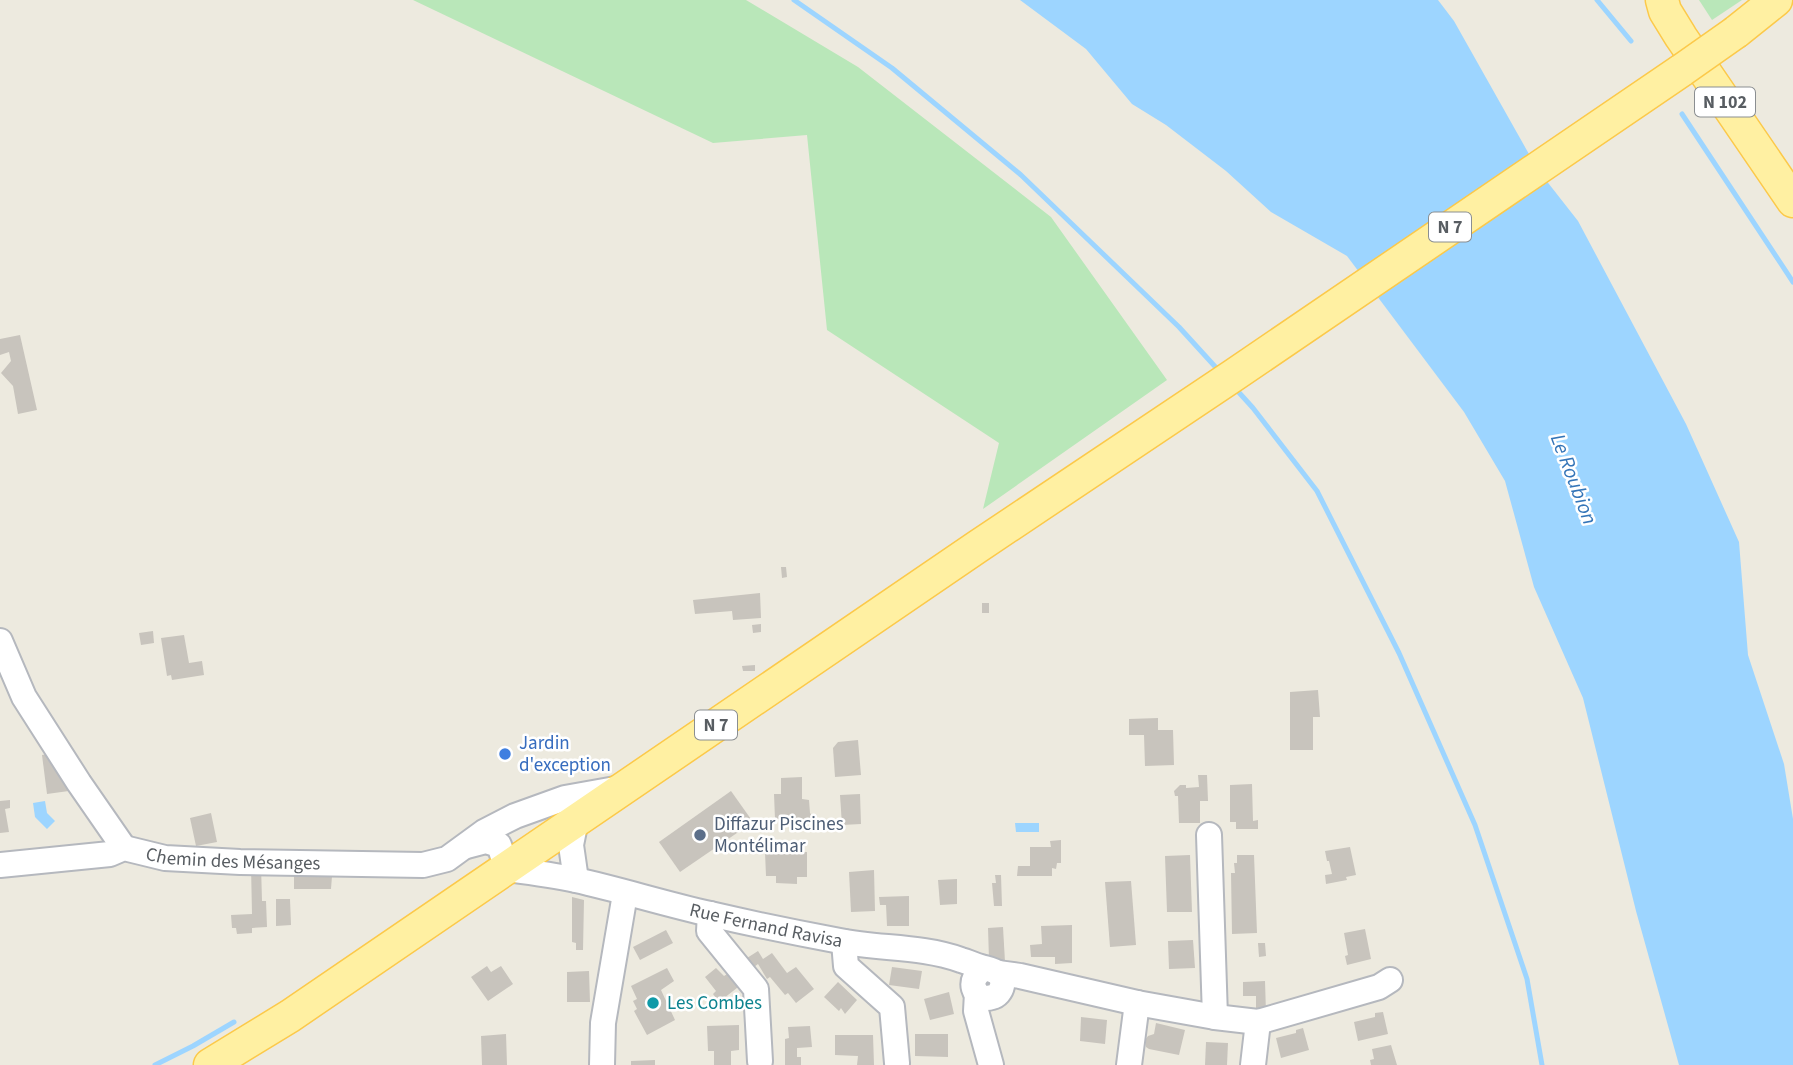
<svg xmlns="http://www.w3.org/2000/svg" width="1793" height="1065" font-family="'Source Sans 3',sans-serif">
	<rect width="100%" height="100%" fill="#edeadf"/>
	<g fill="#b9e7b9">
		<polygon points="413,0 746,0 858,67 1051,217 1167,380 983,509 999,443 827,330 807,135 713,143"/>
		<polygon points="1699,0 1742,0 1712,20"/>
	</g>
	<g fill="#9dd5ff">
		<polygon points="1020,0 1438,0 1454,21 1538,170 1578,221 1686,424 1739,542 1748,655 1784,764 1793,819 1793,1065 1679,1065 1636,911 1583,698 1534,587 1505,481 1464,412 1347,256 1271,212 1226,171 1166,125 1132,104 1086,49"/>
		<polygon points="45,801 47,813 55,821 47,829 35,817 33,803"/>
		<polygon points="1015,823 1039,823 1039,832 1016,832"/>
	</g>
	<g fill="none" stroke-linecap="round" stroke-linejoin="round">
		<g stroke="#9dd5ff" stroke-width="5">
			<polyline points="794,0 892,68 1021,175 1179,327 1220,372"/>
			<polyline points="1597,0 1631,41"/>
			<polyline points="1682,114 1793,282"/>
			<polyline points="1234,387 1253,408 1317,491 1399,653 1475,825 1527,979 1542,1065"/>
			<polyline points="155,1065 193,1046 234,1022"/>
		</g>
	</g>
	<g fill="#c8c4bd">
		<polygon points="20,335 37,410 18,414 13,386 1,373 11,361 9,352 0,355 0,339"/>
		<polygon points="781,567 786,567 787,577 782,578"/>
		<polygon points="760,593 761,618 733,620 732,611 695,614 693,600"/>
		<rect x="982" y="603" width="7" height="10"/>
		<polygon points="761,624 761,632 753,633 752,625"/>
		<polygon points="153,631 154,643 141,645 139,633"/>
		<polygon points="184,635 189,663 202,661 204,675 172,680 171,675 167,676 161,638"/>
		<polygon points="755,665 755,671 743,671 742,666"/>
		<polygon points="1318,690 1320,717 1313,717 1313,750 1290,750 1290,692"/>
		<polygon points="1158,718 1158,730 1173,730 1174,765 1145,766 1144,735 1129,735 1129,719"/>
		<polygon points="858,740 861,775 835,777 833,748 838,742"/>
		<polygon points="54,753 76,790 47,794 42,755"/>
		<polygon points="1198,775 1207,775 1208,801 1200,801 1200,823 1179,823 1178,796 1175,796 1174,791 1180,785 1186,785 1186,788 1199,787"/>
		<polygon points="802,777 802,799 809,800 810,813 817,823 797,824 796,819 775,819 774,794 781,794 781,778"/>
		<polygon points="1252,784 1253,821 1258,820 1258,829 1236,829 1236,822 1230,822 1230,785"/>
		<polygon points="731,791 753,822 680,872 659,842"/>
		<polygon points="860,794 861,824 842,825 840,795"/>
		<polygon points="10,800 10,808 5,809 9,832 0,833 0,801"/>
		<polygon points="211,813 217,842 196,846 190,818"/>
		<polygon points="1061,840 1061,863 1057,863 1056,869 1052,868 1052,876 1017,876 1018,866 1030,866 1030,847 1051,847 1050,841"/>
		<polygon points="1350,847 1356,875 1346,877 1347,880 1326,884 1325,875 1332,874 1329,861 1327,861 1325,851"/>
		<polygon points="765,852 807,852 807,877 797,877 797,884 776,883 776,876 766,876"/>
		<polygon points="1190,855 1192,912 1167,912 1165,856"/>
		<polygon points="1237,855 1254,855 1257,933 1232,934 1231,873 1235,873 1234,863 1237,863"/>
		<polygon points="261,865 262,901 266,901 267,927 252,928 252,933 237,934 236,928 232,928 231,915 252,914 251,866"/>
		<polygon points="874,870 875,911 851,912 849,872"/>
		<polygon points="294,875 332,876 331,889 294,889"/>
		<polygon points="995,875 1001,875 1002,906 994,906 992,883 996,883"/>
		<polygon points="957,879 957,904 940,905 938,880"/>
		<polygon points="1131,881 1136,945 1110,947 1105,882"/>
		<polygon points="909,896 909,926 887,926 886,905 880,905 879,897"/>
		<polygon points="572,897 584,900 583,950 576,950 576,943 572,942"/>
		<polygon points="276,899 290,899 291,925 276,926"/>
		<polygon points="1072,925 1072,963 1055,964 1055,957 1031,957 1030,945 1042,944 1041,926"/>
		<polygon points="1003,927 1005,962 989,959 988,928"/>
		<polygon points="1365,929 1371,959 1347,965 1345,956 1348,955 1344,933"/>
		<polygon points="666,930 673,943 640,960 633,947"/>
		<polygon points="1193,940 1195,968 1169,969 1168,941"/>
		<polygon points="1258,943 1265,943 1266,956 1259,957"/>
		<polygon points="758,951 763,959 772,953 787,973 796,967 814,989 796,1003 788,993 785,995 770,977 767,979 758,964 754,967 747,958"/>
		<polygon points="487,966 491,972 501,966 513,984 488,1001 471,977"/>
		<polygon points="892,967 922,971 919,989 889,985"/>
		<polygon points="667,968 674,981 661,990 675,1020 647,1035 634,1011 637,1009 633,1001 637,999 631,986"/>
		<polygon points="716,968 724,976 732,971 742,984 719,1002 713,994 716,991 705,977"/>
		<polygon points="589,971 590,1002 567,1002 567,972"/>
		<polygon points="1265,981 1266,1013 1256,1013 1256,996 1243,996 1243,982"/>
		<polygon points="838,982 857,1000 845,1014 841,1008 839,1011 824,997"/>
		<polygon points="949,992 954,1014 930,1020 924,999"/>
		<polygon points="1383,1012 1388,1034 1358,1041 1354,1022 1375,1017 1375,1013"/>
		<polygon points="1081,1017 1107,1020 1105,1044 1080,1041"/>
		<polygon points="1156,1023 1185,1030 1179,1055 1149,1049 1146,1047 1145,1040 1148,1036 1154,1034"/>
		<polygon points="739,1025 739,1050 731,1051 731,1065 714,1065 714,1051 708,1051 707,1026"/>
		<polygon points="810,1026 812,1047 797,1048 797,1057 801,1057 801,1065 785,1065 785,1039 789,1038 788,1027"/>
		<polygon points="1303,1028 1309,1050 1281,1058 1276,1038 1296,1033 1296,1030"/>
		<polygon points="506,1034 507,1065 482,1065 481,1036"/>
		<polygon points="915,1034 948,1034 948,1057 915,1056"/>
		<polygon points="835,1035 873,1035 874,1065 857,1065 858,1056 835,1055"/>
		<polygon points="1206,1042 1228,1043 1227,1065 1205,1065"/>
		<polygon points="1391,1045 1397,1065 1371,1065 1370,1060 1374,1059 1372,1049"/>
		<polygon points="655,1060 655,1065 631,1065 631,1061"/>
	</g>
	<g fill="none" stroke-linecap="round" stroke-linejoin="round">
		<defs>
			<g id="minor">
				<polyline points="0,641 24,697 79,783 124,848"/>
				<polyline points="1209,835 1215,1017"/>
				<path id="s1" d="M467,846l19,-5 13,4 8,24c23,3 46,6 69,11 45,10 89,24 134,34 43,10 87,19 130,27 40,8 82,5 121,19 7,2 13,5 20,7 10,3 23,4 21,19 -1,5 -5,10 -10,11 -19,6 -27,-20 -7,-28"/>
				<path id="s2" d="M0,865l110,-11 14,-6 41,10 75,4 183,3 24,-6 37,-27 31,-16 50,-18 56,-10"/>
				<polyline points="576,880 571,845 576,820"/>
				<polyline points="710,914 709,931 756,989 760,1061"/>
				<polyline points="844,942 846,966 892,1007 897,1063"/>
				<polyline points="998,973 1020,976 1137,1003 1215,1017 1258,1022 1379,987 1390,980"/>
				<polyline points="977,993 976,1011 991,1065"/>
				<polyline points="602,1065 603,1023 625,894"/>
				<polyline points="1129,1065 1137,1003"/>
				<polyline points="1253,1065 1258,1022"/>
			</g>
			<g id="major">
				<polyline points="1662,0 1665,11 1681,37 1793,201"/>
				<polyline points="1736,32 1776,0"/>
				<polyline points="210,1065 290,1016 977,547 1234,375 1682,70"/>
			</g>
		</defs>
		<use href="#minor" stroke="#b5b8be" stroke-width="28"/>
		<use href="#major" stroke="#fcc94a" stroke-width="35"/>
		<use href="#minor" stroke="#fff" stroke-width="24"/>
		<use href="#major" stroke="#fff0a2" stroke-width="32"/>
		<defs>
			<polyline id="major-bridge" points="1682,70 1736,32"/>
		</defs>
		<use href="#major-bridge" stroke="#fcc94a" stroke-width="35" stroke-linecap="butt"/>
		<use href="#major-bridge" stroke="#fff0a2" stroke-width="32"/>
	</g>
	<circle fill="#3f7fe0" stroke="#fff" stroke-width="2.5" cx="505" cy="754" r="7"/>
	<circle fill="#5c6f8a" stroke="#fff" stroke-width="2.5" cx="700" cy="835" r="7"/>
	<circle fill="#0f9aa8" stroke="#fff" stroke-width="2.5" cx="653" cy="1003" r="7"/>
	<g text-anchor="middle" dominant-baseline="central" stroke-width="5" stroke-linejoin="round" paint-order="stroke">
		<g fill="#fff" stroke="#8a8e91" stroke-width="2">
			<rect x="1695" y="87.5" width="60" height="29" rx="5"/>
			<rect x="1429" y="212.5" width="42" height="29" rx="5"/>
			<rect x="695" y="710.5" width="42" height="29" rx="5"/>
		</g>
		<g font-size="18" font-weight="bold" fill="#585d62">
			<text x="1725" y="102">N 102</text>
			<text x="1450" y="227">N 7</text>
			<text x="716" y="725">N 7</text>
		</g>
		<g font-size="19" fill="#366cbe" stroke="#fff" text-anchor="start">
			<text x="519" y="743">Jardin<tspan x="519" dy="22">d'exception</tspan></text>
		</g>
		<g font-size="19" fill="#4e5e75" stroke="#fff" text-anchor="start">
			<text x="714" y="824">Diffazur Piscines<tspan x="714" dy="22">Montélimar</tspan></text>
		</g>
		<g font-size="19" fill="#585d62" stroke="#fff">
			<text stroke="none"><textPath href="#s2" startOffset="236">Chemin des Mésanges</textPath></text>
			<text stroke="none"><textPath href="#s1" startOffset="324">Rue Fernand Ravisa</textPath></text>
		</g>
		<g font-size="19" fill="#0d838f" stroke="#fff" text-anchor="start">
			<text x="667" y="1003">Les Combes</text>
		</g>
		<g font-size="21" font-style="italic" fill="#3475b8" stroke="#fff">
			<text transform="translate(1574 479) rotate(69)">Le Roubion</text>
		</g>
	</g>
</svg>
